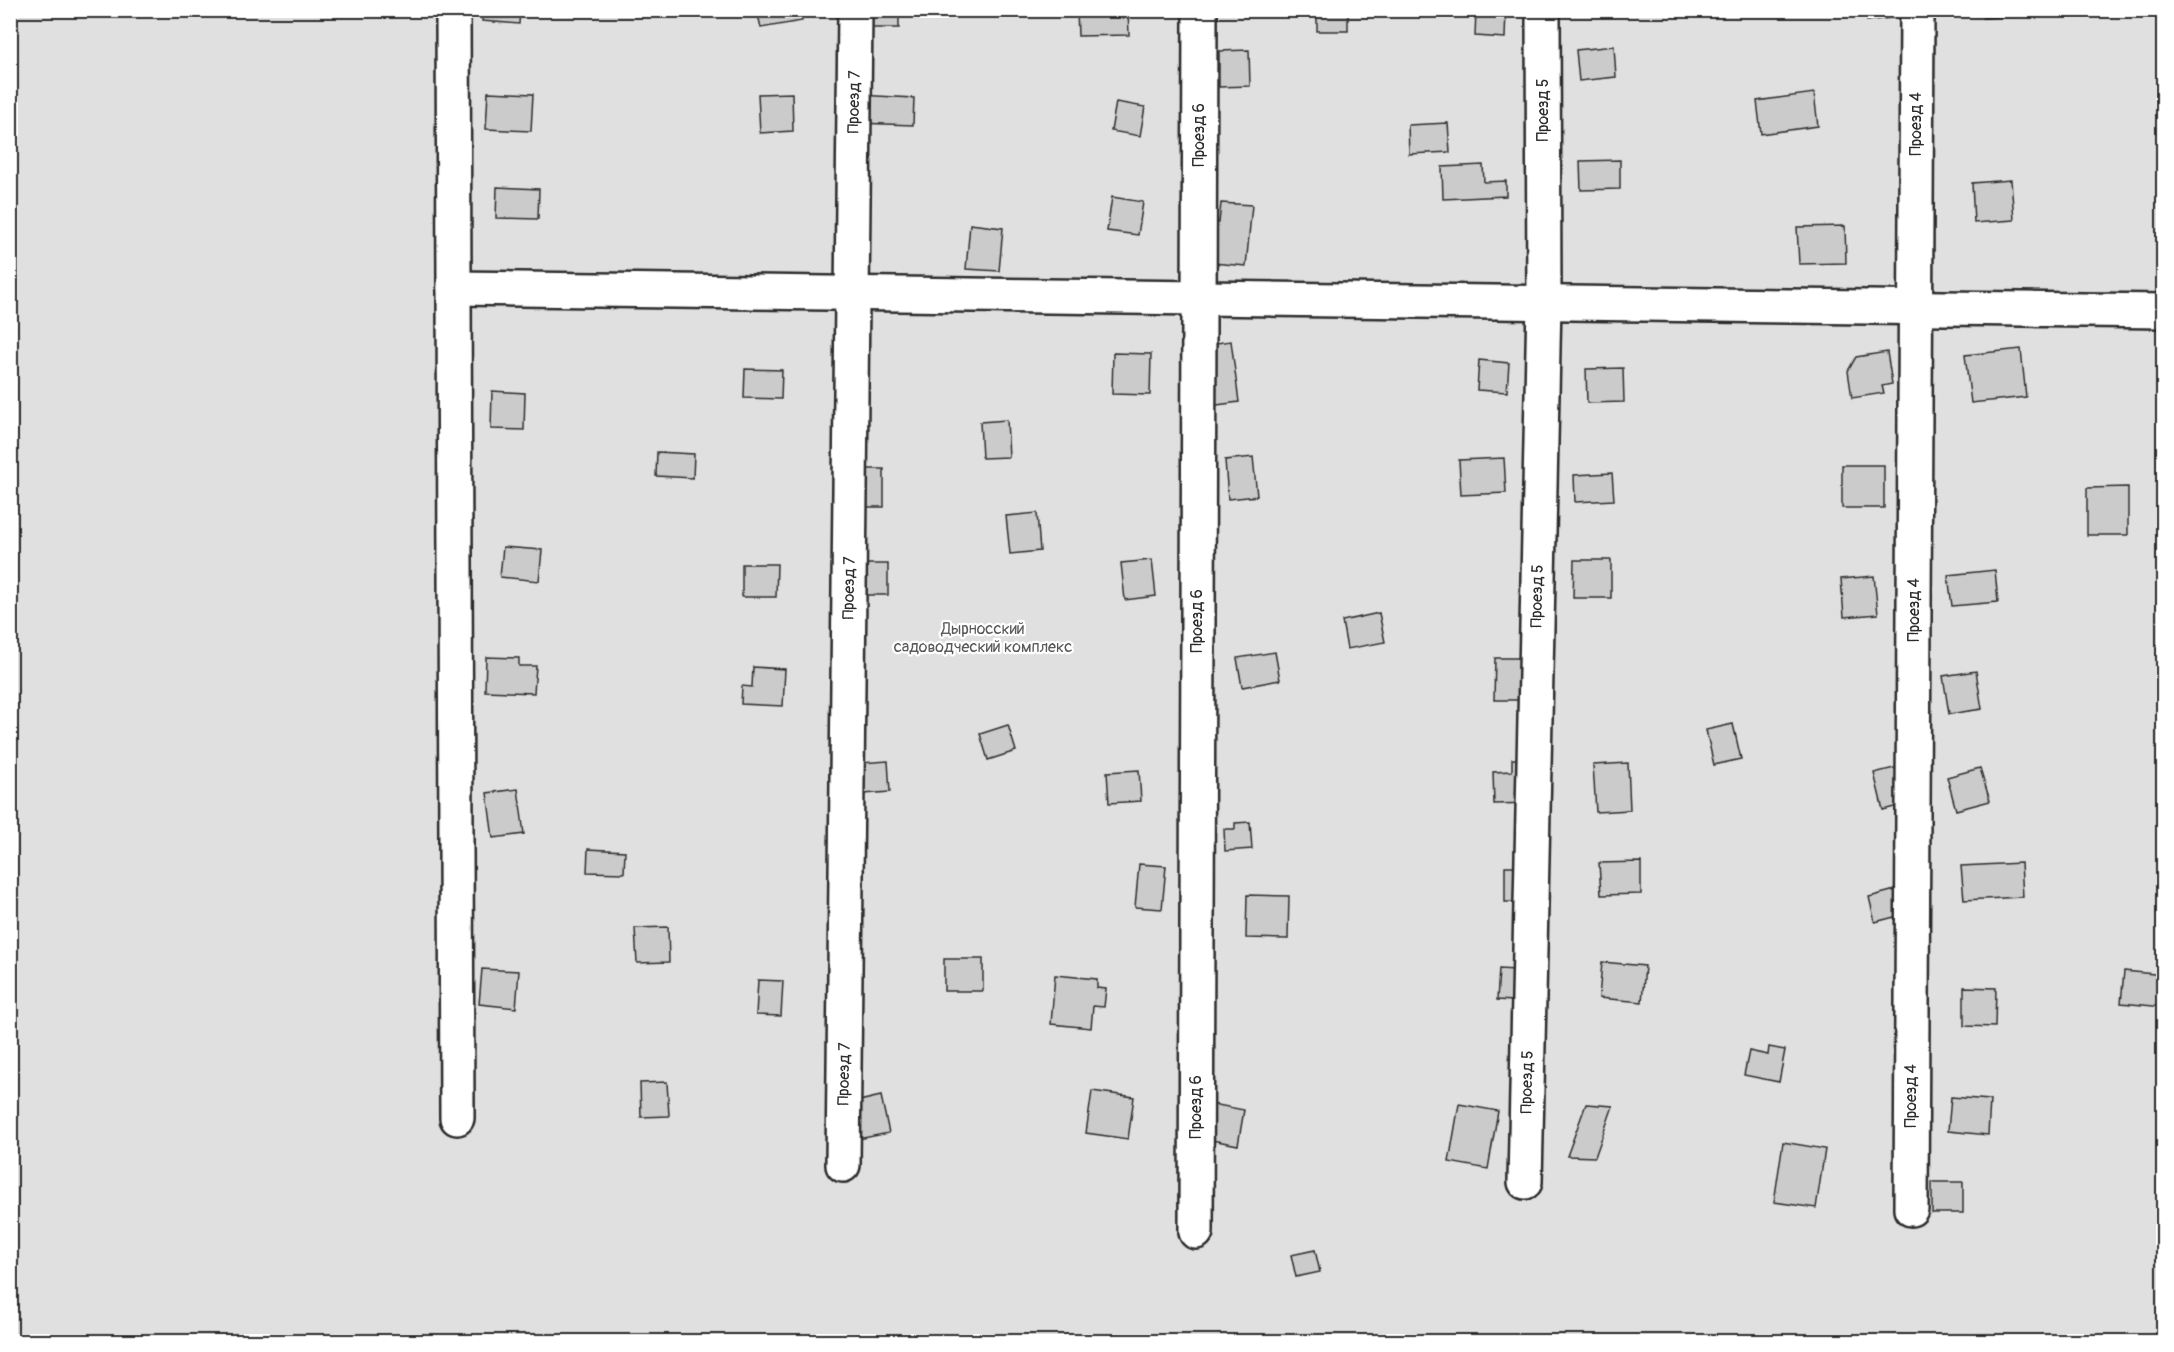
<svg xmlns="http://www.w3.org/2000/svg" width="2174" height="1352" font-family="Pangolin,sans-serif">
	<rect width="100%" height="100%" fill="#fff"/>
	<filter id="ink" filterUnits="userSpaceOnUse"><feTurbulence type="fractalNoise" baseFrequency=".0167" numOctaves="2"/><feDisplacementMap in="SourceGraphic" scale="12" xChannelSelector="R" yChannelSelector="G"/><feConvolveMatrix kernelMatrix="1 2 1 2 8 2 1 2 1" color-interpolation-filters="sRGB"/></filter>
	<g filter="url(#ink)">
		<polygon fill="#e0e0e0" stroke="#868686" stroke-width="1.5" points="10,11 2163,11 2163,1341 11,1341"/>
		<g fill="#cbcbcb" stroke="#2b2b2b" stroke-width="1.5">
			<polygon points="483,10 520,10 519,24 482,21"/>
			<polygon points="757,10 800,10 802,21 761,28"/>
			<polygon points="848,10 899,10 899,28 847,28"/>
			<polygon points="1077,10 1128,10 1129,35 1078,36"/>
			<rect x="1317" y="10" width="31" height="21"/>
			<polygon points="1476,10 1506,10 1505,38 1475,36"/>
			<polygon points="1866,10 1905,10 1905,16 1867,21"/>
			<polygon points="1983,10 2042,10 2042,15 1983,18"/>
			<polygon points="1614,46 1616,77 1579,81 1576,50"/>
			<polygon points="1249,50 1250,86 1219,87 1219,51"/>
			<polygon points="488,92 533,94 531,131 486,129"/>
			<polygon points="792,93 793,131 760,133 758,94"/>
			<polygon points="1814,93 1818,126 1761,134 1757,101"/>
			<polygon points="858,95 914,98 913,125 857,123"/>
			<polygon points="1116,102 1145,107 1140,136 1111,131"/>
			<polygon points="1448,123 1450,152 1409,154 1408,125"/>
			<polygon points="1620,160 1620,189 1581,190 1580,161"/>
			<polygon points="1483,165 1484,182 1506,181 1506,196 1443,199 1442,167"/>
			<polygon points="2011,180 2014,220 1974,223 1972,183"/>
			<polygon points="497,187 539,189 538,219 496,218"/>
			<polygon points="1112,197 1143,202 1138,235 1107,231"/>
			<polygon points="1221,203 1252,205 1246,266 1202,262 1205,222 1219,223"/>
			<polygon points="970,224 1003,228 999,271 966,269"/>
			<polygon points="1845,226 1846,263 1799,264 1797,227"/>
			<polygon points="1231,341 1239,402 1202,407 1194,346"/>
			<polygon points="2021,349 2026,397 1971,403 1965,355"/>
			<polygon points="1887,352 1892,384 1882,386 1884,393 1852,398 1848,371 1856,357"/>
			<polygon points="1113,353 1151,354 1150,395 1112,394"/>
			<polygon points="1479,360 1509,363 1507,392 1477,390"/>
			<polygon points="1623,368 1624,402 1587,403 1586,369"/>
			<polygon points="745,369 782,370 781,399 744,398"/>
			<polygon points="492,391 525,393 524,430 491,429"/>
			<polygon points="1007,420 1009,457 982,458 980,422"/>
			<polygon points="657,452 694,454 693,478 656,476"/>
			<polygon points="1253,457 1257,496 1228,499 1225,460"/>
			<polygon points="1504,458 1506,493 1461,495 1459,460"/>
			<rect x="1842" y="465" width="42" height="43"/>
			<rect x="843" y="469" width="41" height="38"/>
			<polygon points="1612,473 1614,500 1575,502 1574,475"/>
			<polygon points="2128,487 2128,535 2087,535 2087,488"/>
			<polygon points="1037,513 1040,551 1010,554 1006,516"/>
			<polygon points="503,547 542,550 539,581 500,577"/>
			<polygon points="1152,560 1156,596 1125,600 1121,563"/>
			<polygon points="1574,560 1611,560 1611,598 1573,598"/>
			<polygon points="742,564 777,564 776,597 742,597"/>
			<rect x="854" y="564" width="34" height="31"/>
			<polygon points="1995,570 1998,602 1952,606 1948,575"/>
			<polygon points="1874,576 1878,614 1844,617 1841,579"/>
			<polygon points="1379,613 1385,642 1347,649 1342,621"/>
			<polygon points="1275,652 1280,680 1242,687 1237,658"/>
			<polygon points="486,657 519,658 519,666 536,666 534,693 485,691"/>
			<polygon points="1495,658 1534,658 1534,700 1494,700"/>
			<polygon points="753,667 785,669 783,706 741,704 742,686 752,687"/>
			<polygon points="1976,671 1982,709 1949,714 1943,676"/>
			<polygon points="1733,724 1741,759 1714,765 1706,730"/>
			<polygon points="1008,725 1016,751 988,760 980,734"/>
			<polygon points="1512,759 1530,759 1532,803 1494,804 1493,772 1512,771"/>
			<polygon points="888,761 890,792 850,795 848,764"/>
			<polygon points="1628,763 1630,810 1596,812 1593,765"/>
			<polygon points="1906,765 1902,805 1883,810 1874,773"/>
			<polygon points="1980,768 1990,801 1956,810 1947,777"/>
			<polygon points="1139,770 1141,801 1109,803 1107,772"/>
			<polygon points="518,789 524,834 493,838 487,793"/>
			<polygon points="1250,822 1252,849 1225,851 1224,829 1235,829 1235,823"/>
			<polygon points="588,849 625,851 624,873 587,872"/>
			<polygon points="1641,862 1641,894 1601,895 1599,863"/>
			<polygon points="2021,863 2023,897 1964,900 1961,866"/>
			<polygon points="1139,864 1166,866 1162,909 1135,907"/>
			<rect x="1505" y="866" width="33" height="36"/>
			<polygon points="1895,890 1902,915 1875,922 1869,897"/>
			<polygon points="1247,895 1289,896 1288,939 1246,938"/>
			<polygon points="668,927 669,962 637,963 635,928"/>
			<rect x="944" y="959" width="39" height="32"/>
			<polygon points="1602,962 1645,966 1642,1002 1599,998"/>
			<polygon points="482,969 519,971 516,1008 479,1004"/>
			<polygon points="1499,969 1533,971 1531,1002 1497,1000"/>
			<polygon points="2124,971 2164,975 2164,1007 2121,1003"/>
			<polygon points="1055,975 1097,979 1097,988 1106,989 1104,1007 1093,1006 1091,1028 1051,1024"/>
			<polygon points="758,980 783,981 781,1016 756,1015"/>
			<polygon points="1964,987 1996,988 1995,1027 1964,1026"/>
			<polygon points="1769,1047 1785,1050 1779,1082 1744,1075 1749,1051 1768,1055"/>
			<polygon points="667,1082 669,1116 641,1117 640,1083"/>
			<polygon points="1092,1091 1134,1097 1128,1139 1086,1133"/>
			<polygon points="881,1096 889,1133 843,1142 855,1102"/>
			<polygon points="1951,1097 1990,1100 1988,1135 1948,1131"/>
			<polygon points="1202,1102 1244,1110 1238,1145 1196,1137"/>
			<polygon points="1459,1104 1498,1111 1488,1169 1449,1162"/>
			<polygon points="1586,1104 1613,1106 1595,1157 1567,1156"/>
			<polygon points="1783,1142 1825,1149 1816,1208 1774,1202"/>
			<rect x="1932" y="1182" width="31" height="31"/>
			<polygon points="1315,1250 1320,1272 1296,1277 1291,1255"/>
		</g>
		<g fill="none" stroke-linecap="round" stroke-linejoin="round">
			<defs>
				<g id="minor">
					<polyline points="453,10 457,1118"/>
					<polyline points="454,288 2164,311"/>
					<polyline points="843,1165 855,10"/>
					<polyline points="1525,1182 1544,302 1543,10"/>
					<polyline points="1911,1209 1917,10"/>
					<polyline points="1196,1232 1200,10"/>
				</g>
			</defs>
			<use href="#minor" stroke="#2b2b2b" stroke-width="38"/>
			<use href="#minor" stroke="#fff" stroke-width="33"/>
		</g>
	</g>
	<g text-anchor="middle" dominant-baseline="central" stroke-width="4.5" stroke-linejoin="round" paint-order="stroke">
		<g font-size="16" fill="#2b2b2b" stroke="#fff">
			<text transform="translate(854 102) rotate(-89)">Проезд 7</text>
			<text transform="translate(1543 110) rotate(-90)">Проезд 5</text>
			<text transform="translate(1916 124) rotate(-90)">Проезд 4</text>
			<text transform="translate(1199 135) rotate(-90)">Проезд 6</text>
			<text transform="translate(849 588) rotate(-89)">Проезд 7</text>
			<text transform="translate(1537 596) rotate(-89)">Проезд 5</text>
			<text transform="translate(1914 610) rotate(-90)">Проезд 4</text>
			<text transform="translate(1197 621) rotate(-90)">Проезд 6</text>
			<text transform="translate(844 1074) rotate(-89)">Проезд 7</text>
			<text transform="translate(1527 1082) rotate(-89)">Проезд 5</text>
			<text transform="translate(1911 1096) rotate(-90)">Проезд 4</text>
			<text transform="translate(1196 1107) rotate(-90)">Проезд 6</text>
		</g>
		<g font-size="16" fill="#585858" stroke="#fff">
			<text x="983" y="629">Дырносский<tspan x="983" dy="18">садоводческий комплекс</tspan></text>
		</g>
	</g>
	<rect width="2174" height="1352" fill="none" stroke="#fff" stroke-width="36"/>
	<rect x="18" y="18" width="2138" height="1316" fill="none" stroke="#2b2b2b" stroke-width="2" filter="url(#ink)"/>
</svg>
